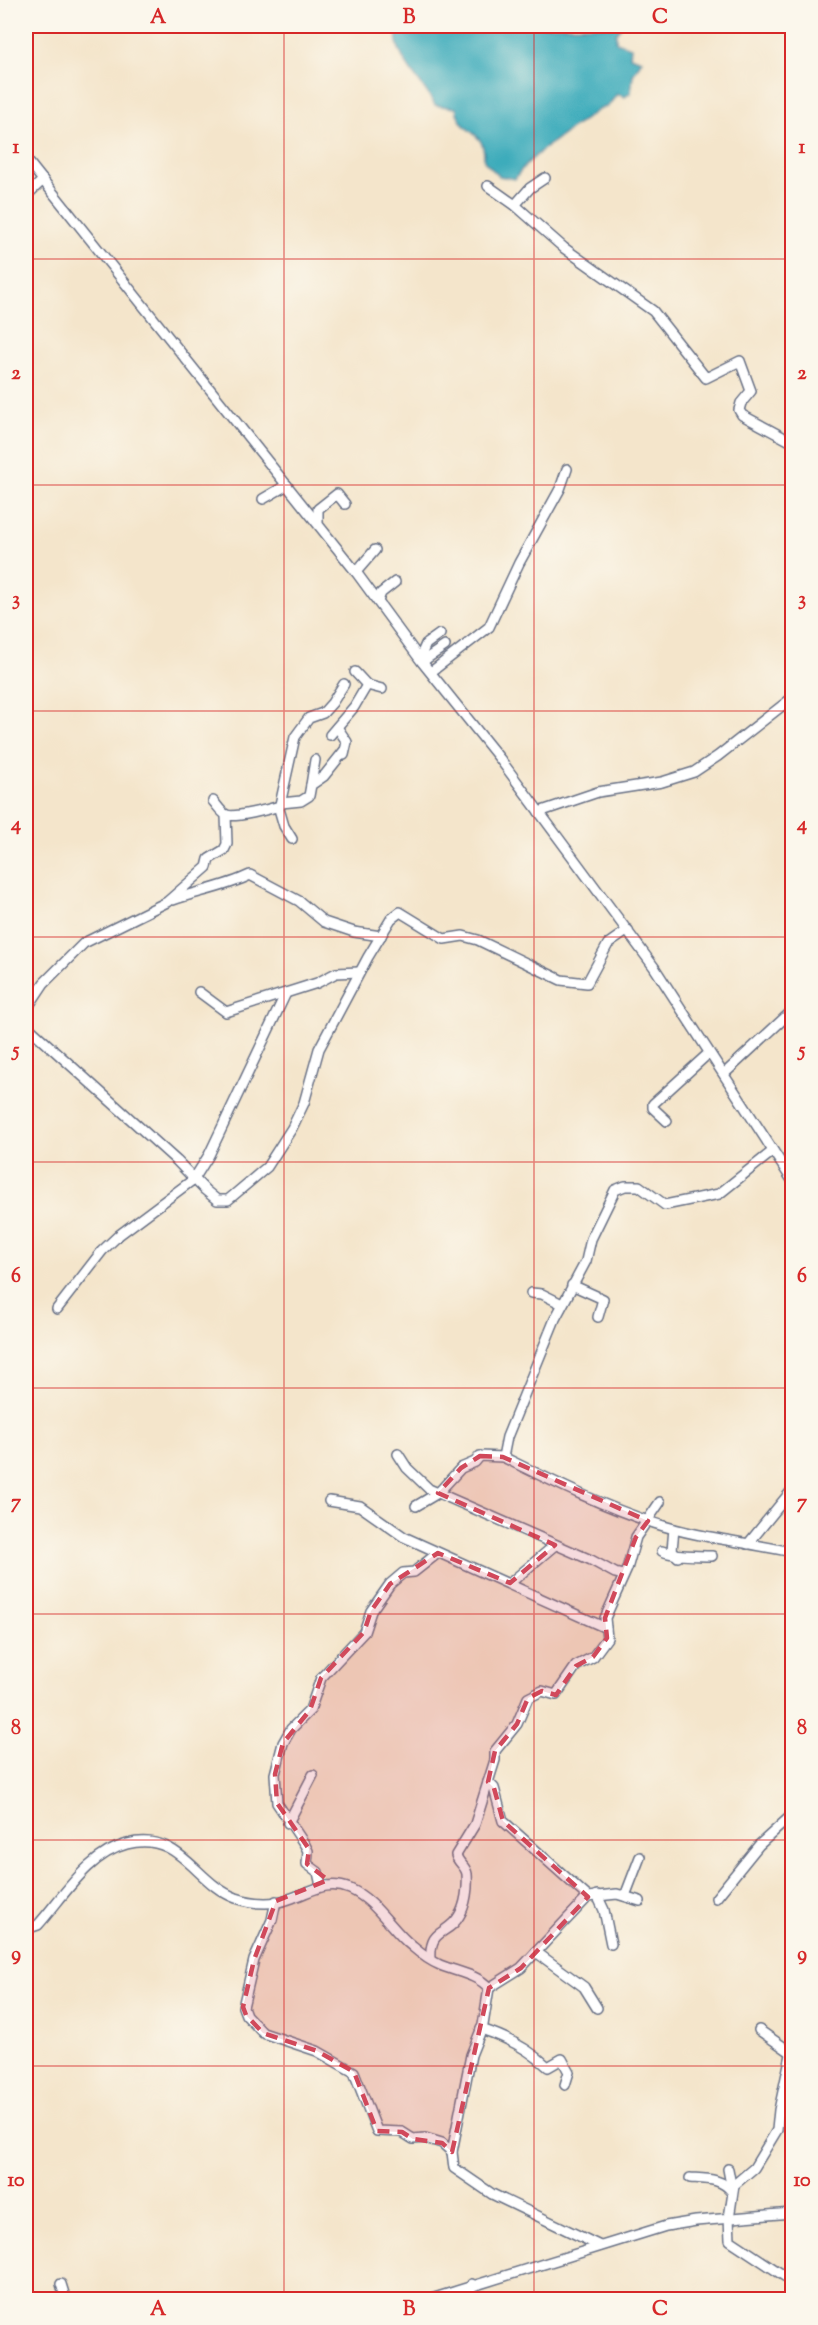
<svg xmlns="http://www.w3.org/2000/svg" width="818" height="2325" font-family="'Sorts Mill Goudy',serif">
	<rect width="100%" height="100%" fill="#fbf7ec"/>
	<filter id="ink" filterUnits="userSpaceOnUse"><feTurbulence type="fractalNoise" baseFrequency=".0167" numOctaves="2"/><feDisplacementMap in="SourceGraphic" scale="12" xChannelSelector="R" yChannelSelector="G"/><feConvolveMatrix kernelMatrix="1 2 1 2 8 2 1 2 1" color-interpolation-filters="sRGB"/></filter>
	<filter id="wash" filterUnits="userSpaceOnUse"><feTurbulence type="fractalNoise" baseFrequency=".008" numOctaves="4" result="noise"/><feDisplacementMap in="SourceGraphic" scale="24" xChannelSelector="R" yChannelSelector="G"/><feGaussianBlur stdDeviation="1.35" result="paint"/><feColorMatrix in="noise" values="0 0 0 0 0 0 0 0 0 0 0 0 0 0 0 0 0 1.4 0 .05"/><feComposite in="paint" operator="in"/></filter>
	<g filter="url(#wash)">
		<rect width="100%" height="100%" fill="#f4e5cb"/>
		<path fill="#3eacbb" stroke="#2c6e8c" stroke-width="1.5" d="M402,26l4,8 11,-2 -1,-6h197l8,1 -5,6v9l15,5 -1,9 12,4 -9,15 -2,17 -6,5 -8,-3 -9,12 -9,3c-22,17 -73,48 -84,70l-16,-3 -15,-15c2,-34 -22,-23 -28,-53l-21,-3c-11,-22 -43,-49 -38,-75z"/>
	</g>
	<g filter="url(#ink)">
		<g fill="none" stroke-linecap="round" stroke-linejoin="round">
			<defs>
				<g id="minor">
					<polyline points="26,159 356,572 422,662 500,759 654,967 792,1180"/>
					<polyline points="488,186 515,205 564,248 653,311 706,378 740,361 751,391 741,403 739,410 742,415 792,442"/>
					<polyline points="26,196 43,180"/>
					<polyline points="515,205 530,188 545,178"/>
					<polyline points="263,499 287,485"/>
					<polyline points="318,522 318,509 337,494 345,504"/>
					<polyline points="356,572 375,550"/>
					<polyline points="378,601 381,593 395,582"/>
					<polyline points="426,659 422,653 426,644 440,634"/>
					<polyline points="423,661 445,646"/>
					<polyline points="355,672 367,685 382,689"/>
					<polyline points="431,672 489,627 519,563 560,489 567,469"/>
					<polyline points="337,727 347,742 344,755"/>
					<polyline points="330,735 354,707 367,685"/>
					<polyline points="311,785 315,760"/>
					<path d="M213,801c4,4 8,12 14,14 8,3 43,-6 53,-9"/>
					<polyline points="281,803 301,801 309,796 311,785 324,776 344,751"/>
					<polyline points="539,812 598,792 662,782 694,772 718,756 792,698"/>
					<polyline points="292,839 284,826 279,809 295,737 309,718 323,713 332,703 344,684"/>
					<path d="M173,900c26,-9 52,-13 77,-25l49,26 25,21 30,10 27,4"/>
					<polyline points="199,992 226,1012 317,983 336,973 359,972"/>
					<polyline points="26,1010 44,983 84,943 167,902 207,867 209,859 224,850 227,844 226,815"/>
					<polyline points="26,1025 177,1161 205,1190 217,1200 228,1200 267,1167 292,1128 304,1103 319,1049 368,957 391,919 400,912 444,939 463,936 478,940 561,980 587,983 608,944 628,930"/>
					<polyline points="724,1074 792,1011"/>
					<polyline points="667,1121 653,1108 653,1104 709,1053"/>
					<path d="M773,1151l-54,43 -54,11 -26,-19h-14l-10,4 -24,49 -5,22 -31,58 -48,118 -4,20c49,24 99,49 151,66 45,15 92,19 138,29"/>
					<polyline points="572,1285 603,1299 598,1317"/>
					<polyline points="531,1293 542,1294 562,1304"/>
					<polyline points="57,1309 102,1251 119,1235 194,1179 209,1155 286,993"/>
					<polyline points="398,1454 407,1468 429,1489 591,1560 615,1573 623,1575"/>
					<polyline points="329,1501 360,1506 404,1537 606,1628"/>
					<polyline points="416,1506 438,1493 461,1468 475,1462 480,1456 503,1457"/>
					<polyline points="674,1529 672,1550 678,1557"/>
					<polyline points="748,1544 792,1490"/>
					<path d="M662,1551c15,6 34,4 50,5"/>
					<polyline points="510,1583 555,1545"/>
					<polyline points="488,1782 494,1788 503,1821 588,1897"/>
					<polyline points="288,1823 313,1775"/>
					<polyline points="321,1886 318,1872 307,1864 308,1851 305,1845 277,1803 275,1774 283,1743 291,1729 310,1710 321,1678 364,1632 371,1611 390,1584 403,1573 414,1572 438,1553"/>
					<polyline points="597,1895 604,1910 611,1944"/>
					<polyline points="625,1896 640,1857"/>
					<polyline points="716,1898 759,1845 792,1815"/>
					<polyline points="276,1901 272,1920 254,1960 243,2007 246,2015 263,2033 317,2051 354,2072 377,2131 402,2132 413,2139 425,2138 442,2143 452,2152"/>
					<path d="M26,1929l12,-4c26,-29 50,-71 89,-81 53,-14 68,39 109,54 18,6 36,7 53,1 22,-7 38,-20 61,-10 27,12 41,41 63,58 8,7 18,14 27,18 16,7 37,9 49,23l-6,37 -12,30 -19,97 2,16 38,26 108,52"/>
					<polyline points="536,1952 584,1987 597,2008"/>
					<path d="M431,1959c-2,-32 17,-23 28,-43 7,-11 9,-29 8,-42 -1,-8 -9,-11 -11,-19l19,-31 20,-64v-9l22,-27 11,-26 14,-7 14,4 20,-29 17,-9 14,-19 -2,-20 22,-49 9,-32 24,-35"/>
					<polyline points="489,1988 521,1968 588,1897 617,1894 640,1901"/>
					<path d="M481,2029c25,8 48,20 67,38l14,-8 7,13 -4,13"/>
					<polyline points="759,2030 792,2053"/>
					<polyline points="792,2050 779,2110 777,2130 754,2168 734,2185 729,2218 730,2240 792,2281"/>
					<polyline points="728,2169 732,2190"/>
					<path d="M690,2178c16,1 32,0 42,14"/>
					<polyline points="61,2284 66,2300"/>
					<polyline points="428,2300 666,2226 696,2221 792,2213"/>
					<polyline points="468,2300 472,2284"/>
				</g>
			</defs>
			<use href="#minor" stroke="#676f84" stroke-width="12"/>
			<use href="#minor" stroke="#fff" stroke-width="9"/>
		</g>
	</g>
	<path fill="#d1495b" fill-opacity="0.2" stroke="#d1495b" stroke-width="4.5" stroke-dasharray="12 8" stroke-linejoin="round" d="M480,1456l23,1 145,64 -12,16 -31,81 2,20 -14,19 -17,9 -20,29 -14,-4 -14,7 -11,26 -22,27 -7,31 6,6 9,33 85,76 -67,71 -32,20 -37,164 -10,-9 -29,-4 -11,-7 -25,-1 -23,-59 -37,-21 -54,-18 -17,-18 -3,-8 11,-47 22,-59 52,-21 -21,-16 2,-15 -32,-46 -2,-29 8,-31 27,-33 11,-32 43,-46 7,-21 19,-27 48,-31 72,30 45,-38 -117,-52 23,-25z"/>
	<path fill="none" stroke="#d62828" stroke-width="1.5" stroke-opacity="0.55" d="M284,26v2274M534,26v2274M26,259h766M26,485h766M26,711h766M26,937h766M26,1162h766M26,1388h766M26,1614h766M26,1840h766M26,2066h766"/>
	<rect width="818" height="2325" fill="none" stroke="#fbf7ec" stroke-width="66"/>
	<rect x="33" y="33" width="752" height="2259" fill="none" stroke="#d62828" stroke-width="2"/>
	<g font-size="20" text-anchor="middle" font-weight="bold" fill="#d62828">
		<text x="158" y="23">A</text>
		<text x="409" y="23">B</text>
		<text x="660" y="23">C</text>
		<text x="16" y="153">1</text>
		<text x="802" y="153">1</text>
		<text x="16" y="379">2</text>
		<text x="802" y="379">2</text>
		<text x="16" y="605">3</text>
		<text x="802" y="605">3</text>
		<text x="16" y="830">4</text>
		<text x="802" y="830">4</text>
		<text x="16" y="1056">5</text>
		<text x="802" y="1056">5</text>
		<text x="16" y="1282">6</text>
		<text x="802" y="1282">6</text>
		<text x="16" y="1508">7</text>
		<text x="802" y="1508">7</text>
		<text x="16" y="1734">8</text>
		<text x="802" y="1734">8</text>
		<text x="16" y="1960">9</text>
		<text x="802" y="1960">9</text>
		<text x="16" y="2186">10</text>
		<text x="802" y="2186">10</text>
		<text x="158" y="2315">A</text>
		<text x="409" y="2315">B</text>
		<text x="660" y="2315">C</text>
	</g>
</svg>
